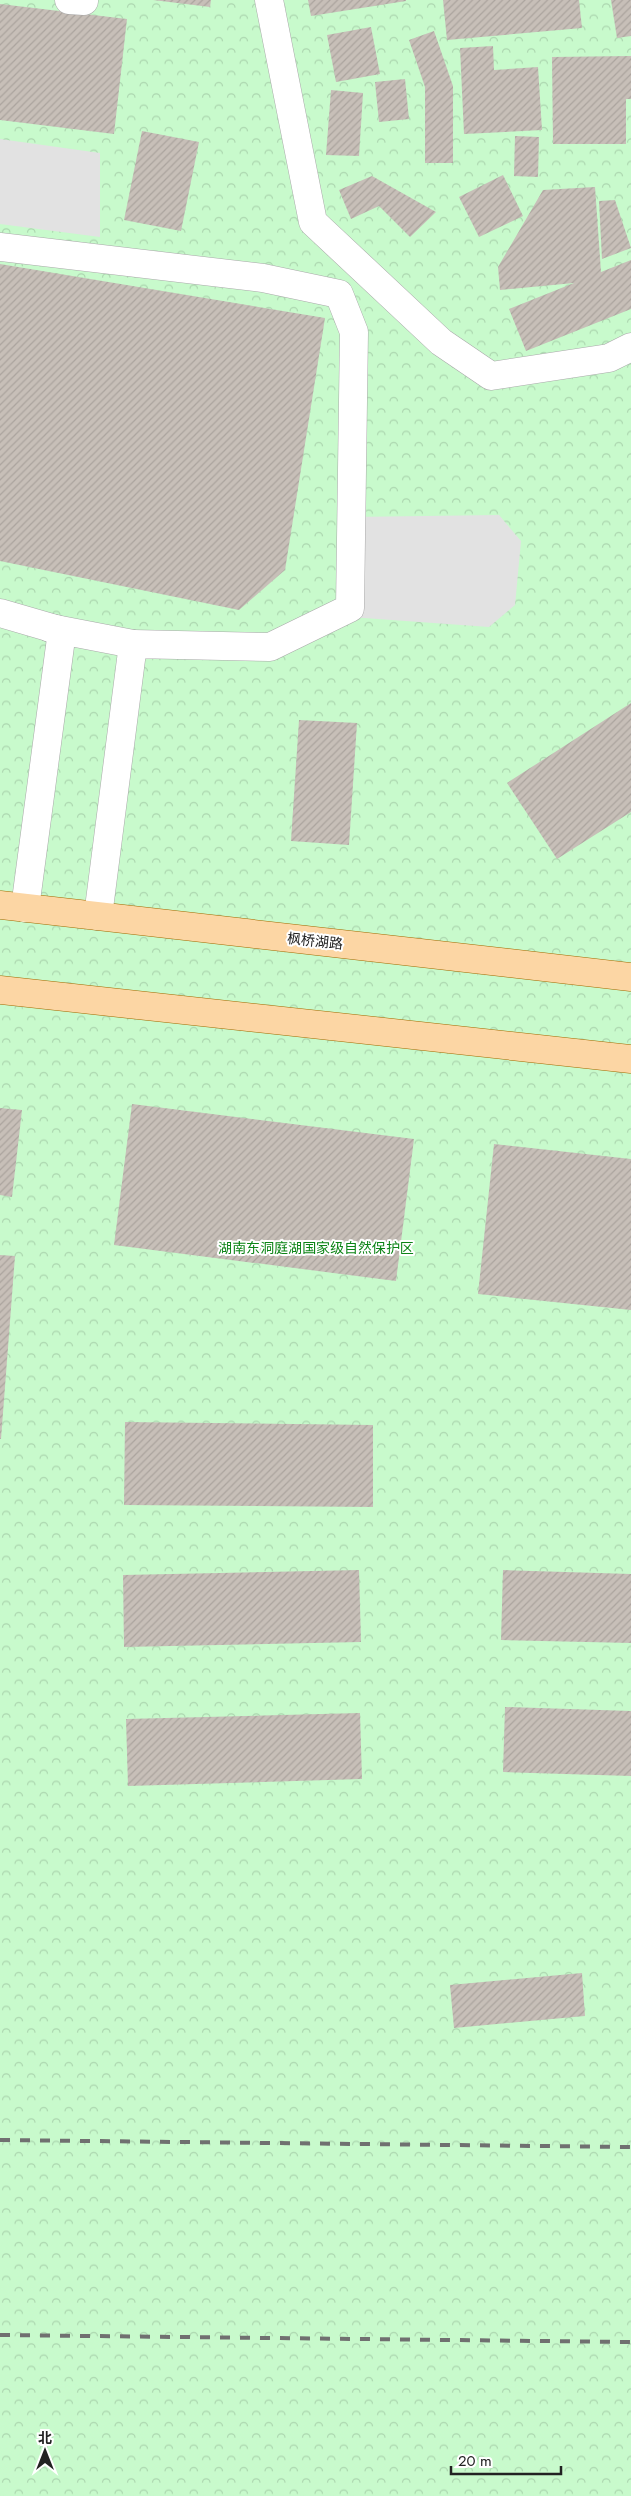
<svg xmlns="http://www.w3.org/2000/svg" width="631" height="2496" font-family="Jost,'Noto Sans SC',sans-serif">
	<defs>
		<pattern id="park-crowns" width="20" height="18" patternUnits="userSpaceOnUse" patternTransform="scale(1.25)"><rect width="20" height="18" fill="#c8facc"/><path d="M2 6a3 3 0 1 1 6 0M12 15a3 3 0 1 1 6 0" fill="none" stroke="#acd6af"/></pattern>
		<pattern id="building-hatch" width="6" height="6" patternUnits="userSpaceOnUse" patternTransform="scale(1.25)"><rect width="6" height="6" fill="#c7bfb8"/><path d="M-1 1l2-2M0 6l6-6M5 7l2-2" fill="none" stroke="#aba49e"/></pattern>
	</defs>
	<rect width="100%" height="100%" fill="#f2efe9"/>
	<rect fill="url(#park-crowns)" x="0" y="0" width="631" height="2496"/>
	<g fill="#e2e2e2">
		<polygon points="0,139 100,153 100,237 0,224"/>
		<polygon points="499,515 521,541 515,605 489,627 350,617 350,517"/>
	</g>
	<g fill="url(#building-hatch)">
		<polygon points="153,0 211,0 210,7"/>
		<polygon points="308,0 406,0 406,1 311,16"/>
		<polygon points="443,0 579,0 582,28 447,40"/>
		<polygon points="611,0 631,0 631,36 617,38"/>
		<polygon points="0,4 127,19 114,134 0,120"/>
		<polygon points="371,27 380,74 336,82 327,35"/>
		<polygon points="434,31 453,86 453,163 425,163 425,87 409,40"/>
		<polygon points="493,46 494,70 538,67 542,130 464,134 460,48"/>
		<polygon points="631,56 631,99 626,99 626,144 553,144 552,57"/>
		<polygon points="405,79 409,119 379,122 375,82"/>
		<polygon points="331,90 363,93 359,156 326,155"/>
		<polygon points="142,131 199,142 181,231 124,220"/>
		<polygon points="515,136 539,137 538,177 514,176"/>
		<polygon points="503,175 523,216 479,237 459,197"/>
		<polygon points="372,176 436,212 410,237 379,206 351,219 339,190"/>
		<polygon points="595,187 601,272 631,260 631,309 526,351 509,309 574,283 500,290 498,267 543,190"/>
		<polygon points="615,200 631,248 602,259 599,201"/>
		<polygon points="0,264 325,318 285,570 239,610 0,561"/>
		<polygon points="631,703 631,812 557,859 507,783"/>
		<polygon points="299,720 357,723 349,845 291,841"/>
		<polygon points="132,1104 414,1139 396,1281 114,1245"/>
		<polygon points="0,1108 22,1110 12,1197 0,1195"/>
		<polygon points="494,1144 631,1159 631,1310 478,1294"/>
		<polygon points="0,1255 15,1256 1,1439 0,1439"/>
		<polygon points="125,1422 373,1425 373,1507 124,1505"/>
		<polygon points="359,1570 361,1642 124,1647 123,1575"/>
		<polygon points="503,1570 631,1574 631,1643 501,1640"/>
		<polygon points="505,1707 631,1711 631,1776 503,1772"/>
		<polygon points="360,1713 362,1779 128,1786 126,1719"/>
		<polygon points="582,1973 585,2016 454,2028 450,1985"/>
	</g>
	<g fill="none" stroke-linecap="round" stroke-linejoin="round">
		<defs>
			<g id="minor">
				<polyline points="69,0 84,1"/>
				<polyline points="269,0 313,222 441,342 491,376 609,358 631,347"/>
				<polyline points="0,247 263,278 339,294 354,332 350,608 270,647 133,644 98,916"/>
				<polyline points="0,613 62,631 25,908"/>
				<polyline points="50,628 133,644"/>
			</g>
			<g id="major">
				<polyline points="0,905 631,977"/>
				<polyline points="0,990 631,1059"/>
			</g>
		</defs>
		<use href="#minor" stroke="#a9a9a9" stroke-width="29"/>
		<use href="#major" stroke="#a06b00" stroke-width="29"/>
		<use href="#minor" stroke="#fff" stroke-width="28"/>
		<use href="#major" stroke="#fcd6a4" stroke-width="28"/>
		<g stroke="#707070" stroke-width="4" stroke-dasharray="10 10" stroke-linecap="butt">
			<polyline points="0,2140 631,2147"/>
			<polyline points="0,2335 631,2342"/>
		</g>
	</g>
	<g text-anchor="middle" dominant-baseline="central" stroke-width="4" stroke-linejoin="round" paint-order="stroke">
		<g font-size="14" fill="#222" stroke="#fff">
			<text transform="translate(315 941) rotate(6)">枫桥湖路</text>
		</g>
		<g font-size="14" fill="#0c8416" stroke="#fff">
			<text x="316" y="1248">湖南东洞庭湖国家级自然保护区</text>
		</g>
	</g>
	<g transform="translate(45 2451)" stroke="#ffffff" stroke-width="4" paint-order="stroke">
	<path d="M0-4L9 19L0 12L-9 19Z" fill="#222222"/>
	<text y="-8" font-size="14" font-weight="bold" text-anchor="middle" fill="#222222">北</text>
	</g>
	<path d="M451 2466v8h110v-8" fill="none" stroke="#222222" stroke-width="2.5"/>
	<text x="458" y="2466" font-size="15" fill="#222222" stroke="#ffffff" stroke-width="4" paint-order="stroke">20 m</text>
</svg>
